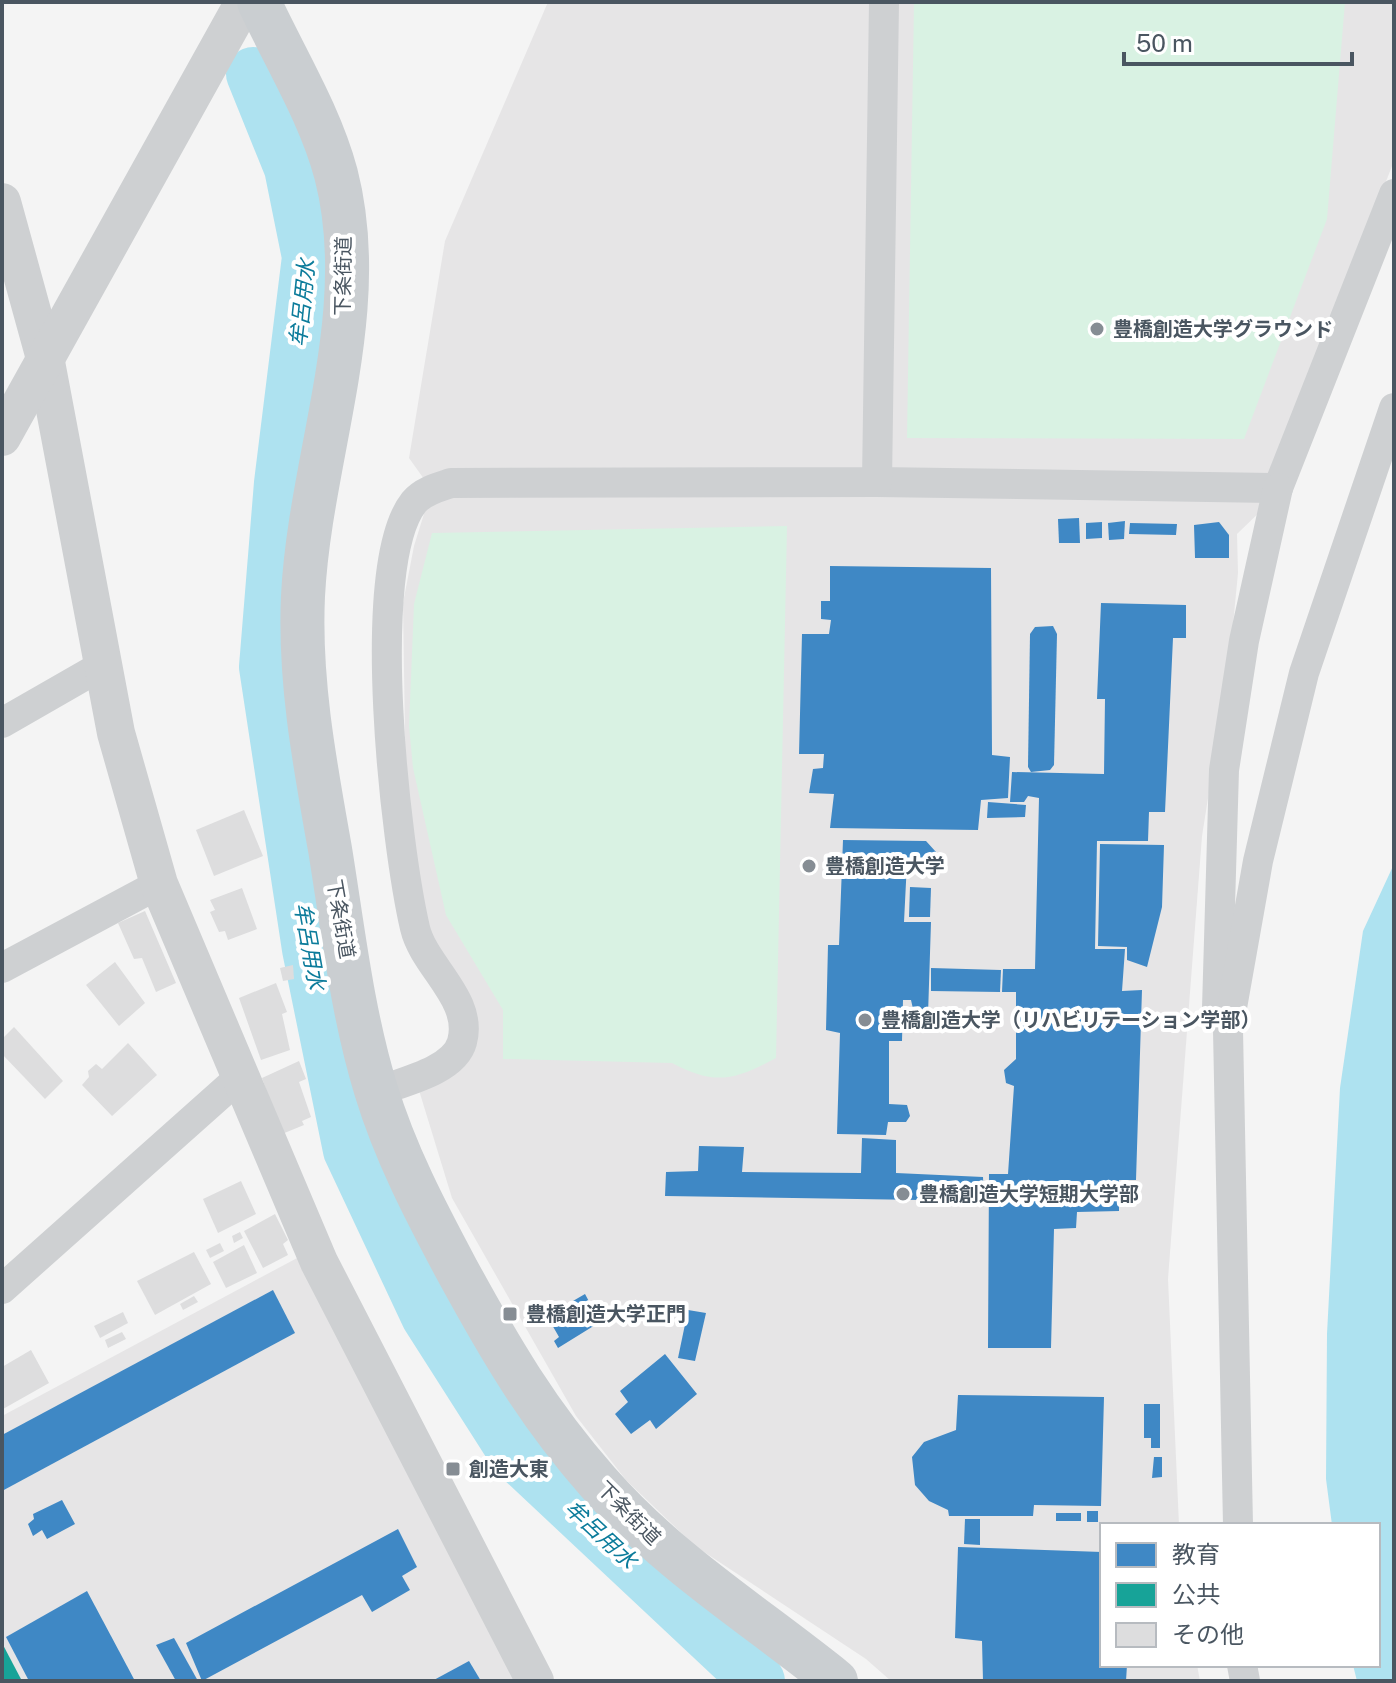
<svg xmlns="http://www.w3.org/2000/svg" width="1396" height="1683" font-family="'Public Sans','Noto Sans JP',sans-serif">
	<rect width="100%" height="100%" fill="#f4f4f4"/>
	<g fill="#e6e5e6">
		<polygon points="548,2 1394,2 1394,161 1278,458 1268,504 1237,534 1238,573 1229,666 1202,836 1168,1279 1179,1525 1102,1525 1102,1665 1197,1665 1200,1681 891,1681 866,1659 695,1546 626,1480 576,1416 452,1198 418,1087 470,1055 425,924 406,800 403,603 414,546 428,501 424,479 409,458 445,241"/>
		<polygon points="299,1257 527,1681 2,1681 2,1416"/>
	</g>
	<g fill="#d9f2e3">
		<polygon points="914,2 1345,2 1327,219 1244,439 907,438"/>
		<path d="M787,526l-11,532c-41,22 -61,28 -104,5l-169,-4v-49l-57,-95 -33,-147 -4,-42 5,-122 18,-71z"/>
	</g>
	<polygon fill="#aee2f0" points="1394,864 1394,1681 1357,1681 1353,1665 1378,1665 1378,1525 1332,1525 1326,1479 1327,1334 1340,1088 1363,931"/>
	<g fill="#3f88c5">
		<polygon points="1079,518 1080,543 1059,543 1058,519"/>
		<polygon points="1125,521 1124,539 1109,540 1108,523"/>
		<polygon points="1102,522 1102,538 1086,539 1086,523"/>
		<polygon points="1219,522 1229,535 1229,558 1195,558 1194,525"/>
		<polygon points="1130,523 1177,524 1176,535 1129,534"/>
		<polygon points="830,566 991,568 992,755 1010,757 1008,798 981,800 978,830 830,828 834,794 809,793 813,769 823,768 824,754 799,754 802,634 829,634 831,620 821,619 821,601 830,601"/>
		<polygon points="1101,603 1186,605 1186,638 1173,638 1165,812 1149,812 1148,841 1097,841 1095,949 1125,949 1122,991 1142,990 1136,1180 1119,1180 1119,1211 1077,1212 1076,1228 1054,1229 1051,1348 988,1348 989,1174 1008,1174 1014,1086 1006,1083 1004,1070 1016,1059 1016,992 1002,992 1003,969 1035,969 1039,798 1028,796 1024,802 1010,802 1012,772 1104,774 1105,699 1097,699"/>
		<polygon points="1053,626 1057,634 1054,765 1050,770 1031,772 1028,767 1030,634 1035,627"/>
		<polygon points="988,802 1026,805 1025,817 987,818"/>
		<polygon points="843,840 926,841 936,852 930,861 907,862 904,922 931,922 928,1015 924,1022 916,1022 911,1000 903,1000 902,1041 889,1041 889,1104 907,1105 910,1116 906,1122 888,1122 886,1135 837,1134 840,1033 826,1030 828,945 839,945"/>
		<polygon points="1100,844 1164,845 1162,907 1147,967 1127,960 1127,947 1098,946"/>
		<polygon points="910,887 931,888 930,917 909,917"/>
		<polygon points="931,968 1001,970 1000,992 931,991"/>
		<polygon points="862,1138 896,1140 896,1173 983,1177 984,1201 665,1196 666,1172 698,1171 699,1146 744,1147 742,1172 861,1173"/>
		<polygon points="273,1290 295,1333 2,1491 2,1435"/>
		<polygon points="585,1294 600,1322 558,1348 554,1341 559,1337 547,1316"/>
		<polygon points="688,1310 706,1313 695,1361 678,1358"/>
		<polygon points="665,1354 697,1394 656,1429 650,1420 631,1434 615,1414 628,1402 620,1391"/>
		<polygon points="958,1395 1104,1397 1101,1506 1034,1505 1033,1516 949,1516 948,1510 929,1501 915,1485 912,1457 924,1442 956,1430"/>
		<polygon points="1144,1404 1160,1404 1160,1448 1151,1448 1151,1438 1144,1438"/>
		<polygon points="1154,1457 1162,1457 1162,1477 1152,1478"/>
		<polygon points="62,1500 75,1524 47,1539 42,1530 33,1536 28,1524 34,1519 33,1514"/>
		<rect x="1087" y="1511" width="11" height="11"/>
		<rect x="1056" y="1513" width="25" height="8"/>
		<polygon points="965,1519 980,1519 980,1545 964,1544"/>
		<polygon points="398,1529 417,1567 402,1576 410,1590 372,1612 362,1595 202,1681 186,1643"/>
		<polygon points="958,1547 1102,1552 1102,1665 1127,1665 1126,1681 983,1681 982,1641 955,1638"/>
		<polygon points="87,1591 135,1681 29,1681 6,1637"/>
		<polygon points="174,1638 198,1681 176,1681 156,1645"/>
		<polygon points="469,1661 481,1681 432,1681"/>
	</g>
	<polygon fill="#17a398" points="2,1643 22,1681 2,1681"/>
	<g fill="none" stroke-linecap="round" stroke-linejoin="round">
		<polyline stroke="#aee2f0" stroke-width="54" points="253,74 291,168 309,257 281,483 266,667 309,949 350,1150 428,1316 516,1454 758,1681"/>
	</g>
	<g fill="#ddddde">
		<polygon points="244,810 263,856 214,876 196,830"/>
		<polygon points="242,888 257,929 228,940 225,931 219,932 210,912 215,910 210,900"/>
		<polygon points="145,911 176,983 156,992 142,958 134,959 118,923"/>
		<polygon points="115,962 145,1003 119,1026 86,985"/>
		<polygon points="293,965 294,979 283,981 280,968"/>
		<polygon points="276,983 287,1012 282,1014 290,1050 261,1060 239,998"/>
		<polygon points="14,1027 63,1081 45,1099 2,1054 2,1039"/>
		<polygon points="128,1043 157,1075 112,1116 82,1085 89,1077 88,1071 96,1064 102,1069"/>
		<polygon points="299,1061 306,1079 299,1082 311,1117 302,1121 304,1125 282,1134 262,1078"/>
		<polygon points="241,1181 256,1214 218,1233 203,1199"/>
		<polygon points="275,1214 288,1240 283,1244 288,1255 263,1268 244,1231"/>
		<polygon points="240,1232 243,1238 234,1243 232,1236"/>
		<polygon points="220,1243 224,1251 210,1258 206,1250"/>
		<polygon points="244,1245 257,1273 226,1288 213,1262"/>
		<polygon points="194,1252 211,1284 155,1315 137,1281"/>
		<polygon points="194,1296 198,1302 183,1310 180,1304"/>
		<polygon points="123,1312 128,1323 100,1338 94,1326"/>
		<polygon points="122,1332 126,1339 108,1348 105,1340"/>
		<polygon points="31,1350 49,1383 3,1409 2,1367"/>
	</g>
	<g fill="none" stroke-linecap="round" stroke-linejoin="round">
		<g stroke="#ced0d2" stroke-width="30">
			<polyline points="877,482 1278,488 1394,194"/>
			<polyline points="2,723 103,665"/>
			<polyline points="2,968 159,884"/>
			<polyline points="1217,1008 1224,770 1244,641 1278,488"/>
			<path d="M376,1092c26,-10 78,-21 86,-50 12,-43 -38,-75 -47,-114 -19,-82 -52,-362 -1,-426 9,-11 25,-15 37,-19l426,-1 7,-480"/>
			<polyline points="2,1289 240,1077"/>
			<polyline points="1238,1525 1228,1030 1258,861 1304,673 1394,408"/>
			<polyline points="1242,1665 1245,1681"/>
		</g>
		<g stroke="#ced0d2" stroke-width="38">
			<polyline points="2,202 46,362 116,733 159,884 319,1262 535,1681"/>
			<polyline points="2,437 244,2"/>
		</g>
		<path stroke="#caced1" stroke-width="44" d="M259,2c26,56 61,112 77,172 36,139 -26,283 -33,422 -4,85 12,169 27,253 13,80 22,163 46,241 19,63 50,122 81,180 43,79 81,144 141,212 72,82 155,132 238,199"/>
	</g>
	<g fill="#868d94" stroke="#fff" stroke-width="3">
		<circle cx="1097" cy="329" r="8"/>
		<circle cx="809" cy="866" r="8"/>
		<circle cx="865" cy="1020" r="8"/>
		<circle cx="903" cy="1194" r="8"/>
		<rect x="502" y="1306" width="16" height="16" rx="4"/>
		<rect x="445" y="1461" width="16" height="16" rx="4"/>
	</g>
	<g text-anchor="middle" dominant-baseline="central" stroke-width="8" stroke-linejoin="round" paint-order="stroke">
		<g font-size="20" fill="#4a5661" stroke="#fff">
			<text transform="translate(343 276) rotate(-89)">下条街道</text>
			<text transform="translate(341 919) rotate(80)">下条街道</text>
			<text transform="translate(629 1513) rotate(45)">下条街道</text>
		</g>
		<g font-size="20" font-weight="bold" fill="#4a5661" stroke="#fff" text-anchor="start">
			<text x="1113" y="329">豊橋創造大学グラウンド</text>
			<text x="825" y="866">豊橋創造大学</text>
			<text x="881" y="1020">豊橋創造大学（リハビリテーション学部）</text>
			<text x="919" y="1194">豊橋創造大学短期大学部</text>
			<text x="526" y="1314">豊橋創造大学正門</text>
			<text x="469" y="1469">創造大東</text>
		</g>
		<g font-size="22" font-style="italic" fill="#0c7c9b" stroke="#fff">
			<text transform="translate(302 303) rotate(-84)">牟呂用水</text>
			<text transform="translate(310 946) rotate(80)">牟呂用水</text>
			<text transform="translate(601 1534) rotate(43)">牟呂用水</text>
		</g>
	</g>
	<rect width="1396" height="1683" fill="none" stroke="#4a5661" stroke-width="8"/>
	<rect x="1100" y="1523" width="280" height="144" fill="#ffffff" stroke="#b7bbc0" stroke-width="2"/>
	<rect x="1116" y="1543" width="40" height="24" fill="#3f88c5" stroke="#b7bbc0" stroke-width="2"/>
	<text x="1172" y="1563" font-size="24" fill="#4a5661">教育</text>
	<rect x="1116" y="1583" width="40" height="24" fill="#17a398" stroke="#b7bbc0" stroke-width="2"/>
	<text x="1172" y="1603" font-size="24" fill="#4a5661">公共</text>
	<rect x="1116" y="1623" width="40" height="24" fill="#ddddde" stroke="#b7bbc0" stroke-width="2"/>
	<text x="1172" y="1643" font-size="24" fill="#4a5661">その他</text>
	<path d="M1124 52v12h228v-12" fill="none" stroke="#4a5661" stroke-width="4"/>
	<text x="1136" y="52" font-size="24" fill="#4a5661" stroke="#ffffff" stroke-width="6" paint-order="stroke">50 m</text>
</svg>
